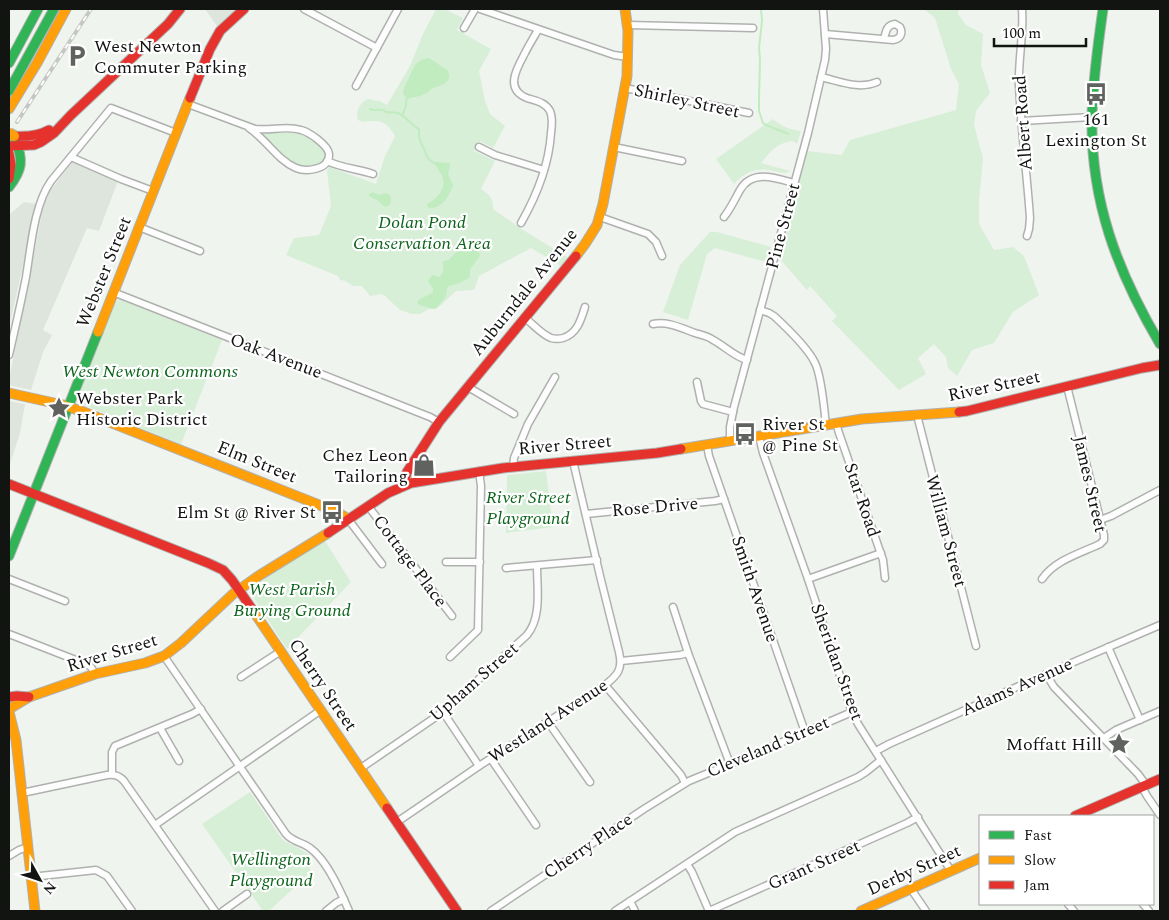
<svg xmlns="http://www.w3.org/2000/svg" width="1169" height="920" font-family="Spectral,serif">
	<rect width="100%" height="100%" fill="#f0f4ef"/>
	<g fill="#dee5dd">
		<polygon points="205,9 237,9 217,26"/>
		<polygon points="73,161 119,178 99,231 87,228 43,330 52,335 43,352 31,390 9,385 9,380 43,208 50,191"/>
		<polygon points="24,202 37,204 9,327 9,215"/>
		<polygon points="9,401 25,404 20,433 9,467"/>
	</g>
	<g fill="#d7eed7">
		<path d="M436,9h8l19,9 -6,12 34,19 -12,22 6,30 5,13 15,12 -12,22 -13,-7 -6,10 21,10 -14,28c8,5 13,10 12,20l30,21 44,27 -6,9 -30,-18 -52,28 -4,12 -2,2 -17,1 -16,15 -19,-8 3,8 6,1 4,2h-5l-9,5h-8l-12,-4 -15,-14 -4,-2 -11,2 -8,-10h-9l-7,-5 -6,-1 -2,-4 -52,-21 8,-17 25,-3 12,-29 -4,-36 2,-3 47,17 9,-28 10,-20c-4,-8 -11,-16 -21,-15 -7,0 -10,2 -16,-1 -3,-8 2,-18 10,-21l10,2v-1l9,5 23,-39 13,-32z"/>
		<polygon points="924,9 959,9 958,14 966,25 983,34 981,65 990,93 976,111 974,125 983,158 979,201 979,224 994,250 1013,247 1024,256 1039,295 1013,312 994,343 972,350 957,376 948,368 946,357 934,344 918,358 926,374 899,390 832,321 837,316 810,286 807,290 779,258 807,151 842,155 850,140 956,110 959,84 951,69 935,18"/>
		<path d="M773,119c9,8 16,10 28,12l-4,13 -4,-3c-15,1 -23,11 -32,22l29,8 -1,1c-5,2 -10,0 -15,-1 -17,-4 -28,0 -40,13l-18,-25z"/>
		<path d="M292,132c12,1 39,12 32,29 -24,19 -48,-13 -64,-28z"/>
		<polygon points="710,232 717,232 771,247 766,262 715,248 707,254 688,320 663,312 680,265"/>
		<polygon points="118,300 121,300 222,340 181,444 84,405 79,402 79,394 115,303"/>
		<polygon points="546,471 553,527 506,533 507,475"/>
		<polygon points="325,541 351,582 287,649 251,594 251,592 253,588 271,574"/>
		<path d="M250,792l32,47c9,7 20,9 29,17l-1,17 -41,38h-6l-61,-87z"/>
	</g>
	<g fill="#c0ecbf">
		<path d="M428,58c8,3 12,9 20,12 5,14 -8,15 -17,19 -2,2 -4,4 -7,5 -4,3 -11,3 -16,4l-3,-1 -2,-5 1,-4 11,-23 6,-5z"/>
		<path d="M435,162l14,1 1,2 -2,9 5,11c-3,10 -13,27 -25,22l-1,-3c12,-6 21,-18 14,-30 -3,-4 -3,-7 -7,-10z"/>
		<path d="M373,192l5,3 9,-2c6,3 4,7 3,12l-5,2c-3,-2 -5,-5 -8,-7 -3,-2 -5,-2 -8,-4v-2z"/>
		<path d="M469,242l6,1 3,6 2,7 -10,13v8l-10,6 -11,3 -2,2 -1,8 -9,12 -3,1 -15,-4 -2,-3c5,-6 11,-5 16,-10v-3l-5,-8 4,-6 7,2c6,-5 4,-10 4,-16l6,-1 9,-10z"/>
	</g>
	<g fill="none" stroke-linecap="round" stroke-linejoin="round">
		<g stroke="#c0ecbf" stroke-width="2">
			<path d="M761,9l1,12 -3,27 1,12 -1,39v12l4,12c8,6 17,6 25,11"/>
			<path d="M370,109c5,2 8,0 12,1 2,0 3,1 4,2 4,1 8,0 12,1 9,4 13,12 21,16 0,7 0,10 3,16 5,8 2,12 12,18"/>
			<polyline points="403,114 406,106 406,100 408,98"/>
		</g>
		<defs>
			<g id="street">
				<polyline points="304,9 377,48"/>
				<polyline points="480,9 614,55 628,57"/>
				<path d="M1022,9c2,25 -4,51 -3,76 2,45 8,89 11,133l-1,11 -2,7"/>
				<polyline points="628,25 753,28"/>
				<polyline points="464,28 475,9"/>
				<path d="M825,34l68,6c8,-1 10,-7 7,-13l-5,-3c-9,1 -9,8 -11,15"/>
				<path d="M821,77c18,4 38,13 56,5"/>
				<polyline points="356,86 398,9"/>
				<polyline points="625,88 749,113"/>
				<path d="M188,104l67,25c16,2 31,-4 46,1 8,2 27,15 28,24 1,16 -23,18 -33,14 -19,-8 -30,-29 -47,-40"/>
				<polyline points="1021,121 1092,117"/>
				<polyline points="479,147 495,155 544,170"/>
				<polyline points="614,147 682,161"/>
				<polyline points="71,157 121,179 153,191"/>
				<path d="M327,161c15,7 31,8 46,13"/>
				<polyline points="600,217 648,234 656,242 662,256"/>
				<path d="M724,217c7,-9 11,-18 16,-27 12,-21 36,-12 54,-7"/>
				<path d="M521,223c16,-28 28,-58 30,-90 1,-7 2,-15 -1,-22 -5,-9 -14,-10 -23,-13 -23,-9 -10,-30 -2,-45 4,-8 9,-16 13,-23"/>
				<polyline points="139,227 200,251"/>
				<polyline points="113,292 430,417 439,422"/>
				<path d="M760,310l9,3 5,3c13,12 34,32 41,47 7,14 9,46 11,62"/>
				<path d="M525,318c8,6 16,16 26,20 4,1 8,1 12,0 14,-4 18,-18 22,-31"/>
				<path d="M653,324c15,-3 28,4 42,9 6,2 13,3 18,7 12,6 20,16 34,20"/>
				<path d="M9,355c6,-26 12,-52 17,-78 5,-30 8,-72 25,-96l60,-73 65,25"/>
				<polyline points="697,382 701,401 703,404 733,412"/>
				<polyline points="468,387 514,414"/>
				<polyline points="917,415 976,646"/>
				<polyline points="836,423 839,433 883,560 885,578"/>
				<polyline points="759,436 763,453 808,579 852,712 858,724 951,871"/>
				<polyline points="730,441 730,427 734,407 808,133 825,60 826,49 823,9"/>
				<polyline points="707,445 709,456 805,732"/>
				<polyline points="513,467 514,458 528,424 555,377"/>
				<polyline points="368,506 452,616"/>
				<polyline points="586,514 715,501 724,499"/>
				<polyline points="348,519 382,564"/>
				<polyline points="1100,520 1111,516 1160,490"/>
				<polyline points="446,562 480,562"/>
				<polyline points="506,568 597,560"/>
				<polyline points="9,579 65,601"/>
				<polyline points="808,579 881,553"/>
				<path d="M1042,579c13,-19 39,-26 58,-35l4,-4v-5l-37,-149"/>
				<polyline points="673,607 688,653 730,764"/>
				<polyline points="9,634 86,664 91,667 95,674"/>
				<polyline points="1108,647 1140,720"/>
				<path d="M164,656l122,178c7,8 16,8 24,14 17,12 31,44 39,63"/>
				<polyline points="450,657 478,630 481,486 479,471"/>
				<polyline points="621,661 680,655 688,653"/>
				<polyline points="1046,674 1054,687 1138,774 1146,785"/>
				<polyline points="241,677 281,651"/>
				<polyline points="605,685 681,775 685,783"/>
				<polyline points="443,712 479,766"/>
				<polyline points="548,722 590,782"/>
				<polyline points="160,728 179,761"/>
				<polyline points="1104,738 1116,730 1160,711"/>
				<polyline points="876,751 889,744 1046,674 1160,625"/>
				<polyline points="491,759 536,825"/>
				<path d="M361,768l82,-56 84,-77c15,-18 10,-47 10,-69"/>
				<polyline points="112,774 112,752 115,746 192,714 201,709"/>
				<polyline points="1142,787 1147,796 1160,815"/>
				<path d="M22,793l85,-18c7,-1 12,0 17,6l91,130"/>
				<path d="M397,822l82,-56 126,-81c13,-10 18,-16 14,-33l-18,-72 -28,-119"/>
				<polyline points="155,825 321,710"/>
				<polyline points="9,856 19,850 28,847"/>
				<polyline points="687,864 692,872 709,911"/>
				<polyline points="31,877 96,870 107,876 132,911"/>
				<polyline points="911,889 926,911"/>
				<polyline points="630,901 635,911"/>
				<polyline points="1068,904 1074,911"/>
				<polyline points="1143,904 1149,911"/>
				<polyline points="223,911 247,894"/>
				<polyline points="326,911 336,903 344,899"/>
				<polyline points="491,911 644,809 689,781 759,752 852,712"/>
				<polyline points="615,911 735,832 858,777 866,772 881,760"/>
				<polyline points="709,911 907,823 918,817"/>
			</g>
			<g id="fast">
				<path d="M1103,9c-5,35 -10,70 -11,106 -2,85 25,156 68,229"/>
				<polyline points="9,63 38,9"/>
				<polyline points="9,91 54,9"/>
				<path d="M9,187c13,-17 15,-27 6,-47"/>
				<polyline points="9,556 98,332"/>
			</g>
			<g id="slow">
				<polyline points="9,109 37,63 66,9"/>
				<polyline points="576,256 585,244 597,225 603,204 627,76 628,31 625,9"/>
				<polyline points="98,332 190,98"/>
				<polyline points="9,393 63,405 84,412 337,512 348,519"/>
				<polyline points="681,449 862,419 959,412"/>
				<polyline points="254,612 387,808"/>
				<polyline points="9,709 29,697 95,674 145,663 164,656 181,643 233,594 260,575 328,533"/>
				<polyline points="9,712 16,740 35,911"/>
				<polyline points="861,911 980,858"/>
			</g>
			<g id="jam">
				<polyline points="190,98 210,49 220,31 244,9"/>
				<path d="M14,136c13,1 24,0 35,-6"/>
				<polyline points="9,146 34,145 41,142 54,133 71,115 168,24 180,9"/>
				<polyline points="9,153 11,164 9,179"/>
				<polyline points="959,412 967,411 1142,368 1160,365"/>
				<polyline points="9,484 208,563 223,570 232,580 254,612"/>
				<polyline points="407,484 405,479 407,472 439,422 576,256"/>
				<polyline points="328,533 388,493 411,483 503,468 657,453 681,449"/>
				<polyline points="9,697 17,696 29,697"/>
				<polyline points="387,808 457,911"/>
				<polyline points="1075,816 1160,779"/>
			</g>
		</defs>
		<use href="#street" stroke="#afb1af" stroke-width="9"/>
		<use href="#fast" stroke="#afb1af" stroke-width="11"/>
		<use href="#slow" stroke="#afb1af" stroke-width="11"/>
		<use href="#jam" stroke="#afb1af" stroke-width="11"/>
		<use href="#street" stroke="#fdfdfd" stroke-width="6"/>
		<use href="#fast" stroke="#30b455" stroke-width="9"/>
		<use href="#slow" stroke="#ff9f0a" stroke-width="9"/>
		<use href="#jam" stroke="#e5322d" stroke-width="9"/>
		<defs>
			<polyline id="rail" points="17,122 91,9"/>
		</defs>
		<use href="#rail" stroke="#c6c6c5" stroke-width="4"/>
		<use href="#rail" stroke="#fff" stroke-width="2" stroke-dasharray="5.5" stroke-linecap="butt"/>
		<defs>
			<polyline id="slow-bridge" points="9,133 14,136"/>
		</defs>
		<use href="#slow-bridge" stroke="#afb1af" stroke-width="12" stroke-linecap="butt"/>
		<use href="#slow-bridge" stroke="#ff9f0a" stroke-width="10"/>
	</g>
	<defs>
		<symbol id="parking-bare" viewBox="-9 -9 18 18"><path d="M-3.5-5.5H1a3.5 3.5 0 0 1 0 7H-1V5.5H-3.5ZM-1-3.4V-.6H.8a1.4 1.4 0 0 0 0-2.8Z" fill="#60625f" stroke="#fff" stroke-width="2.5" paint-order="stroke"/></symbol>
		<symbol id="bus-bare" viewBox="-9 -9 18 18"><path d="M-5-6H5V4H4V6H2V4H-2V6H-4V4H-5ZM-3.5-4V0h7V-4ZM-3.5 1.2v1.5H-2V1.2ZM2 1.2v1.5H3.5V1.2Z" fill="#60625f" stroke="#fff" stroke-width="2.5" paint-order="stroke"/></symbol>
		<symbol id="sight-bare" viewBox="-9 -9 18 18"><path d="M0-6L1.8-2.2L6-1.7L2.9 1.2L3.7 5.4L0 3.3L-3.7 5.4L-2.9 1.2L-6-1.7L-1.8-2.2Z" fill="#60625f" stroke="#fff" stroke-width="2.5" paint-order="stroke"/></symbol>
		<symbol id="shop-bare" viewBox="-9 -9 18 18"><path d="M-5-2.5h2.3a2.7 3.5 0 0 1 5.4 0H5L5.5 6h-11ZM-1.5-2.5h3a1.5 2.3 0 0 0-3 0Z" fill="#60625f" stroke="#fff" stroke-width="2.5" paint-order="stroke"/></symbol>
	</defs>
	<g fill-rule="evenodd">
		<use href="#parking-bare" x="61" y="40" width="32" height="32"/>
		<use href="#bus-bare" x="1080" y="78" width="32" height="32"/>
		<use href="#sight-bare" x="43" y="392" width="32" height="32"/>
		<use href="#bus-bare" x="729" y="418" width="32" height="32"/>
		<use href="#shop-bare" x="408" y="449" width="32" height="32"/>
		<use href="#bus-bare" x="316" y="496" width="32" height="32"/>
		<use href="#sight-bare" x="1103" y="728" width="32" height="32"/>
	</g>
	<g text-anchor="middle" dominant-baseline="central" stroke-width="4.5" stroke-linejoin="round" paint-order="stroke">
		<g font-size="18" fill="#121412" stroke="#fff" text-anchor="start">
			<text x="94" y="46">West Newton<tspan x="94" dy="21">Commuter Parking</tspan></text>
			<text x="1096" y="119" text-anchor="middle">161<tspan x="1096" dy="21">Lexington St</tspan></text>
			<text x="76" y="398">Webster Park<tspan x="76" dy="21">Historic District</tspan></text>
			<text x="762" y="424">River St<tspan x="762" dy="21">@ Pine St</tspan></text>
			<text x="408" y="455" text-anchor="end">Chez Leon<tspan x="408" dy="21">Tailoring</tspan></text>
			<text x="316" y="512" text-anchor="end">Elm St @ River St</text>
			<text x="1102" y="744" text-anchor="end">Moffatt Hill</text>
		</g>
		<g font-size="18" fill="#121412" stroke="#fff">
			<text transform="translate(687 101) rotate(12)">Shirley Street</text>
			<text transform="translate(1023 123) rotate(-94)">Albert Road</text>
			<text transform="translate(783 226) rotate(-75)">Pine Street</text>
			<text transform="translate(104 272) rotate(-68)">Webster Street</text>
			<text transform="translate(524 292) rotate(-51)">Auburndale Avenue</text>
			<text transform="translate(276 356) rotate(21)">Oak Avenue</text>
			<text transform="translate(994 386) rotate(-12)">River Street</text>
			<text transform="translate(565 445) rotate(-5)">River Street</text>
			<text transform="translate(257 462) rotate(22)">Elm Street</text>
			<text transform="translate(1090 484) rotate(77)">James Street</text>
			<text transform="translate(862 500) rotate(71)">Star Road</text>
			<text transform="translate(655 507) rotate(-5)">Rose Drive</text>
			<text transform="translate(946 531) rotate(75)">William Street</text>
			<text transform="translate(410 561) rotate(53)">Cottage Place</text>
			<text transform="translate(755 589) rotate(71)">Smith Avenue</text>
			<text transform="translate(112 653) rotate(-17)">River Street</text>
			<text transform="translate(837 662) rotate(70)">Sheridan Street</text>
			<text transform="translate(474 682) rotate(-41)">Upham Street</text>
			<text transform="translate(323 685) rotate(56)">Cherry Street</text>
			<text transform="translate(1017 687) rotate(-24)">Adams Avenue</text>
			<text transform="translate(548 721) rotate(-33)">Westland Avenue</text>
			<text transform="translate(768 747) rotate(-23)">Cleveland Street</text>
			<text transform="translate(588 846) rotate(-34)">Cherry Place</text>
			<text transform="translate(814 865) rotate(-24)">Grant Street</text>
			<text transform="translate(914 870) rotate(-24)">Derby Street</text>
		</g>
		<g font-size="18" font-style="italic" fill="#0c641b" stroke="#fff">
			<text x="422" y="222">Dolan Pond<tspan x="422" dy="21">Conservation Area</tspan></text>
			<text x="150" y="371">West Newton Commons</text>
			<text x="528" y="497">River Street<tspan x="528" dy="21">Playground</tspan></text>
			<text x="292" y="589">West Parish<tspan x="292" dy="21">Burying Ground</tspan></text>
			<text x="271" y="859">Wellington<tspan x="271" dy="21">Playground</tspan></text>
		</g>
	</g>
	<rect width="1169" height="920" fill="none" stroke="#121412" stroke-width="20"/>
	<rect x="979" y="815" width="175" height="90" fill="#ffffff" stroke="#a0a1a0"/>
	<rect x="989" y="831" width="25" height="8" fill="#30b455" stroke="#a0a1a0"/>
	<text x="1024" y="840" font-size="15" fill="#121412">Fast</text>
	<rect x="989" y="856" width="25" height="8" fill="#ff9f0a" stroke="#a0a1a0"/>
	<text x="1024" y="865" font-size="15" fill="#121412">Slow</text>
	<rect x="989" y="881" width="25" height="8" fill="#e5322d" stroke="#a0a1a0"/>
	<text x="1024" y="890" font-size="15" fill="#121412">Jam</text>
	<g transform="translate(40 880) rotate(130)" stroke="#ffffff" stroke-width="4" paint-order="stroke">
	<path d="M0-4L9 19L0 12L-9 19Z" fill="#121412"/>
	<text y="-8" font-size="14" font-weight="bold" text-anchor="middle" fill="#121412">N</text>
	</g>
	<path d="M994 38v8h92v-8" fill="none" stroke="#121412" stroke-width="2.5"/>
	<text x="1002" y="38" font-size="15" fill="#121412" stroke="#ffffff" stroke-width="4" paint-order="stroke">100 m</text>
</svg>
